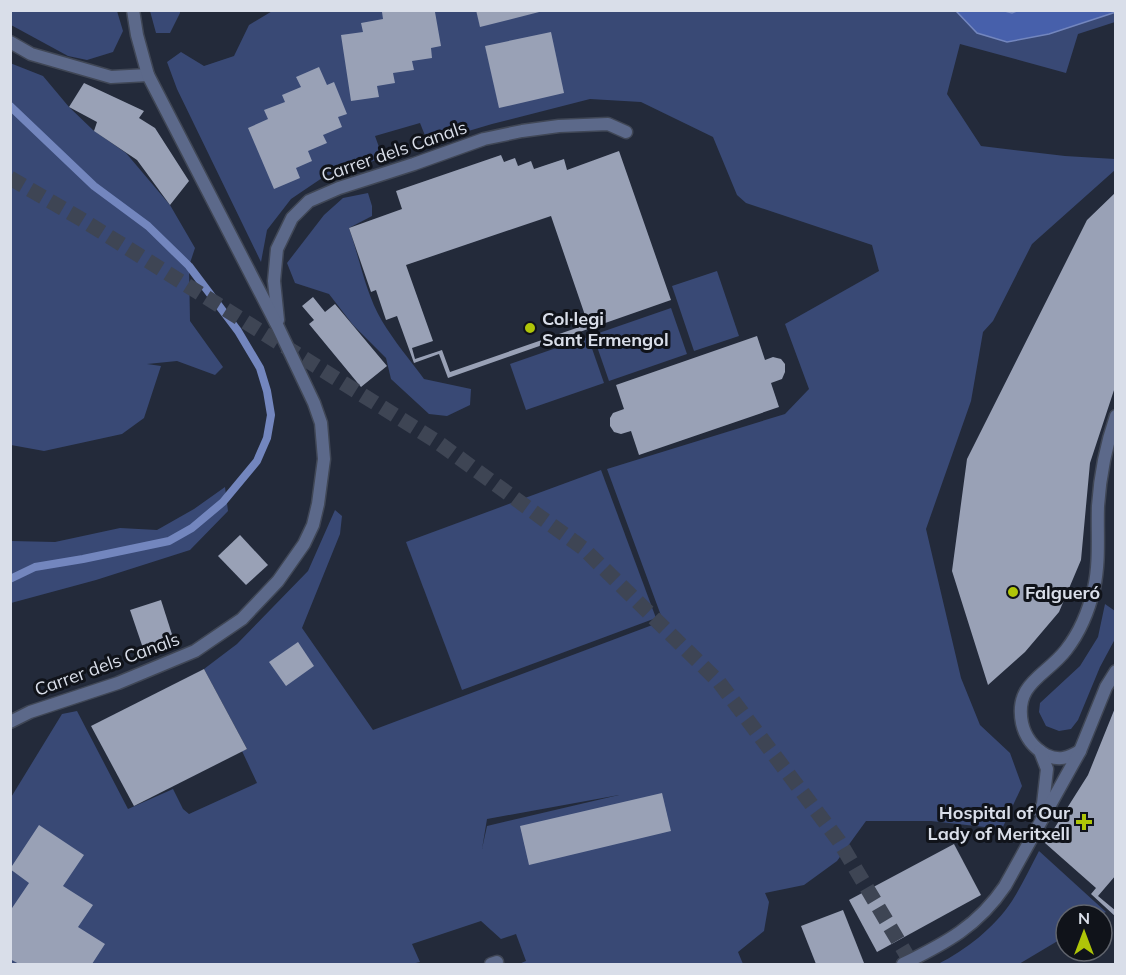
<svg xmlns="http://www.w3.org/2000/svg" width="1126" height="975" font-family="Mulish,sans-serif">
	<rect width="100%" height="100%" fill="#232a3a"/>
	<g fill="#394975" fill-rule="evenodd">
		<polygon points="11,10 117,11 123,31 113,52 87,60 68,56 11,25"/>
		<path d="M274,10l841,1v11l-37,12 -12,39 -106,-29 -13,50 34,52 84,10 50,3v11l-83,74 -39,77 -10,11 -12,69 -45,128 35,149 19,47 30,28 12,33 -20,43 -71,-8h-65l-29,40 -33,24 -39,8 4,9 -5,29 -26,21 5,12h-224l7,-3 -10,-27 -15,5 -20,-18 -69,23 8,18 -9,2h-400l-1,-165 52,-85 15,-3 51,98 45,-20 10,20 6,5 68,-31 -15,-32 5,-2 -43,-80 33,-25 71,-73 27,-61 7,6 -2,18 -38,94 71,102 290,-109 -56,-152 178,-55 24,-25 -24,-65 94,-53 -7,-26 -126,-42 -9,-8 -24,-58 -72,-35 -51,-3 -98,25 -64,19 -8,-20 -45,13 8,22 -58,18 -34,23 -24,31 -6,32 -84,-173 -10,-27 14,-10 23,14 30,-10 15,-31zM619,795l-132,31 -5,23 5,-30z"/>
		<polygon points="150,11 180,11 180,13 170,33 156,33"/>
		<polygon points="10,63 43,76 69,107 93,130 126,153 170,205 195,248 189,266 190,321 223,367 215,375 177,361 147,364 161,366 144,418 122,434 44,451 11,445"/>
		<path d="M368,193l4,13v10l-23,12c11,31 16,64 33,93 12,20 28,39 42,58l47,10 -1,16 -23,11 -18,-2 -38,-35 -5,-21 -33,-33 -24,-31 -34,-11 -8,-20 37,-48 19,-17z"/>
		<polygon points="717,271 739,336 694,351 672,286"/>
		<polygon points="671,308 687,354 609,381 593,335"/>
		<polygon points="588,337 604,383 526,410 510,364"/>
		<polygon points="601,470 656,618 462,690 406,542"/>
		<polygon points="225,487 228,511 190,550 96,580 11,603 11,541 55,542 120,528 157,530 194,509"/>
		<polygon points="1105,604 1115,611 1115,639 1100,667 1078,720 1071,729 1059,731 1046,726 1039,712 1040,703 1080,666 1098,637"/>
		<path d="M1039,851l67,61 -7,3h-33v21l-47,28h-81c28,-14 56,-36 74,-63 10,-16 18,-33 27,-50z"/>
	</g>
	<polygon fill="#4760ab" stroke="#7386be" stroke-width="1.5" points="1001,10 1012,13 1019,10 1115,10 1116,12 1049,34 1007,42 977,33 956,11"/>
	<g fill="none" stroke-linecap="round" stroke-linejoin="round">
		<polyline stroke="#7386be" stroke-width="8" points="10,106 94,186 148,226 189,266 238,331 260,368 267,391 271,415 267,438 257,461 223,502 192,528 169,541 83,559 35,567 10,579"/>
	</g>
	<g fill="#99a1b6" fill-rule="evenodd">
		<polygon points="394,10 435,12 441,46 431,48 432,58 412,61 414,70 393,73 395,83 377,86 379,97 351,101 341,35 363,32 361,23 383,19 382,12"/>
		<polygon points="476,10 543,10 543,11 480,27"/>
		<polygon points="551,32 564,93 499,108 485,46"/>
		<polygon points="319,67 327,85 334,82 347,114 338,117 342,127 323,135 327,143 308,151 312,161 296,168 300,178 274,189 248,128 268,119 264,110 285,102 282,95 301,87 296,77"/>
		<polygon points="84,83 144,111 139,118 155,128 189,181 170,205 137,160 94,131 97,122 69,107"/>
		<path d="M619,151l52,149 -223,78 -9,-24 -25,9 -17,-47 -11,4 -10,-30 -5,2 -22,-64 53,-19 -6,-18 105,-36 3,7 11,-4 3,8 13,-5 3,8 30,-10 3,11zM551,216l37,108 -138,48 -8,-22 -27,9 -3,-11 21,-7 -27,-76z"/>
		<polygon points="1116,192 1116,384 1090,463 1081,560 1059,612 1025,652 988,685 952,571 967,459 1087,220"/>
		<polygon points="313,297 325,312 335,304 387,366 361,387 309,324 314,320 302,306"/>
		<polygon points="757,336 765,360 773,357 781,359 785,364 785,372 782,379 771,383 779,407 639,455 631,431 621,434 614,432 610,426 610,418 613,413 624,409 616,385"/>
		<polygon points="240,535 268,565 246,585 218,556"/>
		<polygon points="161,600 176,647 146,657 130,610"/>
		<polygon points="298,642 314,666 286,686 269,662"/>
		<polygon points="204,669 247,749 134,806 91,726"/>
		<polygon points="1115,708 1116,875 1098,896 1116,911 1116,917 1091,894 1096,888 1045,843 1088,775"/>
		<polygon points="662,793 671,831 529,865 520,826"/>
		<polygon points="39,825 84,855 63,886 93,905 78,927 105,944 92,964 19,964 10,959 10,911 29,883 10,869"/>
		<polygon points="954,844 981,895 877,952 849,900"/>
		<polygon points="843,910 864,963 816,964 801,926"/>
	</g>
	<g fill="none" stroke-linecap="round" stroke-linejoin="round">
		<polyline stroke="#3e4554" stroke-width="15" stroke-dasharray="15 8" stroke-linecap="butt" points="10,178 81,219 436,441 583,548 719,682 839,841 912,964"/>
		<defs>
			<g id="minor">
				<polyline points="10,42 31,54 111,77 148,75"/>
				<polyline points="278,320 274,281 277,249 292,218 309,201 339,188 414,164 484,139 522,131 559,126 608,124 626,132"/>
				<polyline points="10,722 30,712 118,683 195,651 242,619 278,581 304,544 313,525 318,504 324,459 321,423 314,403 278,327 148,75 137,35 133,10"/>
				<path d="M1080,751c-12,7 -21,10 -34,4 -12,-7 -21,-18 -24,-32 -8,-40 24,-47 44,-73 14,-18 23,-40 28,-62 6,-27 3,-55 4,-82 2,-30 8,-61 18,-90"/>
				<polyline points="1040,811 1043,804 1047,769 1040,751"/>
				<polyline points="491,964 497,962"/>
				<path d="M903,964c43,-21 75,-38 102,-78l75,-135 26,-64 10,-16"/>
			</g>
		</defs>
		<use href="#minor" stroke="#404756" stroke-width="15"/>
		<use href="#minor" stroke="#5c698a" stroke-width="12"/>
	</g>
	<g fill="#afc508" stroke="#10131a" stroke-width="2">
		<circle cx="530" cy="328" r="6"/>
		<circle cx="1013" cy="592" r="6"/>
		<path d="M1081 813h6v6h6v6h-6v6h-6v-6h-6v-6h6z"/>
	</g>
	<g text-anchor="middle" dominant-baseline="central" stroke-width="6" stroke-linejoin="round" paint-order="stroke">
		<g font-size="18" fill="#d9dee9" stroke="#10131a">
			<text transform="translate(394 151) rotate(-19)">Carrer dels Canals</text>
			<text transform="translate(107 664) rotate(-20)">Carrer dels Canals</text>
		</g>
		<g font-size="18" font-weight="bold" fill="#d9dee9" stroke="#10131a" text-anchor="start">
			<text x="542" y="318">Col·legi<tspan x="542" dy="21">Sant Ermengol</tspan></text>
			<text x="1025" y="592">Falgueró</text>
			<text x="1070" y="812" text-anchor="end">Hospital of Our<tspan x="1070" dy="21">Lady of Meritxell</tspan></text>
		</g>
	</g>
	<rect width="1126" height="975" fill="none" stroke="#d9dee9" stroke-width="24"/>
	<g transform="translate(1084 933)"><circle r="28" fill="#10131a" stroke="#60646d" stroke-width="1.5"/>
	<path d="M0-4.5L10 22L0 15L-10 22Z" fill="#afc508"/>
	<text y="-9" font-size="16" font-weight="bold" text-anchor="middle" fill="#d9dee9">N</text>
	</g>
</svg>
